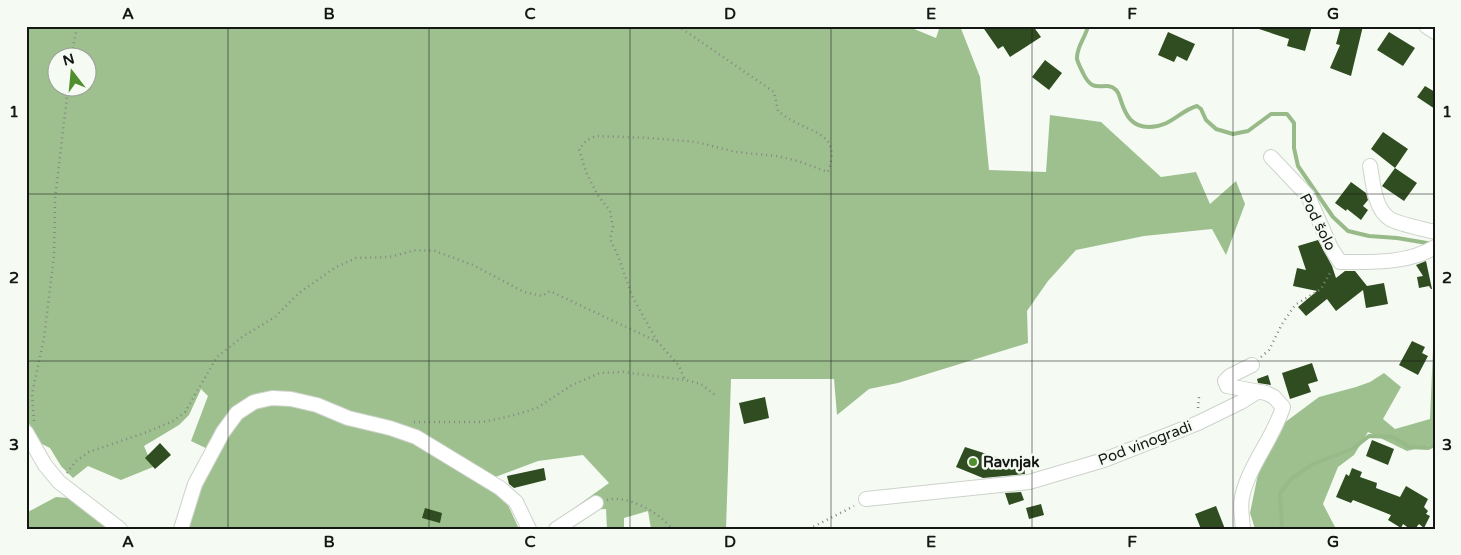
<svg xmlns="http://www.w3.org/2000/svg" width="1461" height="555" font-family="'Varela Round',sans-serif">
	<rect width="100%" height="100%" fill="#f5fbf3"/>
	<g fill="#9ec08f" fill-rule="evenodd">
		<path d="M26,26h881l29,12 4,-12h20l20,51 9,93 57,2 4,-57 51,7 60,55 35,-5 14,32 26,-23 9,23 -19,51 -14,-26 -68,7 -68,14 -28,31 -21,30 1,32 -130,40 -29,6 -32,26 -3,-36h-103l-5,150h-75l-3,-18 -24,7v11h-17l-1,-20 -36,2 39,-28 -26,-28 -45,6 -56,21 26,23 11,24h-332l7,-17 3,-14 21,-44 -27,-13 17,-45 -7,-7 -12,26 -10,10 -35,21 9,21 -32,13 -33,-14 -15,12 -12,-12 -11,-18 -12,-6 -12,-25v-139l3,-18 -3,-1zM58,58h30v30h-30z"/>
		<polygon points="1433,349 1435,351 1435,444 1407,451 1368,432 1354,455 1338,467 1323,504 1335,527 1331,529 1255,529 1250,513 1259,469 1284,423 1319,397 1356,387 1370,382 1384,373 1401,387 1383,419 1395,429 1430,419"/>
		<polygon points="56,497 81,499 113,529 26,529 26,513"/>
	</g>
	<g fill="none" stroke-linecap="round" stroke-linejoin="round">
		<g stroke="#98ba89" stroke-width="4">
			<path d="M1088,26c-2,11 -12,21 -11,33 1,4 4,10 6,14 11,24 22,6 33,17 3,3 4,8 5,11 5,15 11,26 28,26 22,0 30,-16 48,-21l4,3 5,11 10,9 17,5 15,-3 23,-17h16l7,9v25l4,18 35,51 15,14 21,5 28,2 36,6"/>
			<polyline points="1282,529 1280,493 1291,479 1313,464 1354,448 1369,436 1393,437 1409,447 1428,448 1435,445"/>
		</g>
	</g>
	<g fill="#304d21">
		<polygon points="982,26 1033,26 1041,37 1010,57 1003,46 998,49"/>
		<polygon points="1257,26 1312,26 1305,51 1287,46 1289,39 1256,28"/>
		<polygon points="1341,26 1363,26 1351,76 1330,68 1340,45 1336,44"/>
		<polygon points="1168,32 1195,44 1187,61 1177,56 1174,62 1158,55"/>
		<polygon points="1389,32 1415,48 1403,66 1377,50"/>
		<polygon points="1045,60 1062,73 1049,90 1032,77"/>
		<polygon points="1425,86 1435,92 1435,109 1417,97"/>
		<polygon points="1383,132 1408,149 1395,168 1371,149"/>
		<polygon points="1395,168 1417,183 1404,201 1382,186"/>
		<polygon points="1351,182 1366,193 1368,200 1363,206 1368,210 1361,220 1347,209 1346,211 1335,203"/>
		<polygon points="1318,240 1332,266 1336,278 1345,271 1355,271 1367,286 1384,283 1388,304 1366,308 1363,290 1336,311 1327,299 1306,316 1298,307 1317,291 1293,286 1297,268 1306,270 1298,246"/>
		<polygon points="1426,261 1432,289 1431,289 1429,286 1419,288 1417,277 1423,276 1416,265"/>
		<polygon points="1412,341 1425,347 1422,353 1428,356 1418,375 1399,365"/>
		<polygon points="1312,363 1318,381 1308,384 1311,392 1290,399 1282,373"/>
		<polygon points="1268,375 1271,385 1258,383 1257,379"/>
		<polygon points="765,397 769,418 744,424 739,403"/>
		<polygon points="1372,440 1394,449 1388,465 1366,456"/>
		<polygon points="160,443 171,455 155,469 145,458"/>
		<polygon points="965,447 1024,466 1025,474 983,478 956,467"/>
		<polygon points="544,468 546,480 514,488 509,484 507,476"/>
		<polygon points="1352,468 1362,472 1360,477 1377,483 1376,488 1400,497 1406,486 1428,499 1424,507 1428,511 1426,514 1430,516 1424,528 1419,524 1415,529 1410,529 1403,524 1401,528 1388,520 1391,515 1353,500 1351,503 1336,497 1346,474 1349,476"/>
		<polygon points="1021,492 1024,500 1009,505 1005,493"/>
		<polygon points="1041,504 1044,515 1029,519 1026,508"/>
		<polygon points="1216,506 1225,529 1201,529 1195,514"/>
		<polygon points="425,508 442,513 440,523 422,518"/>
	</g>
	<g fill="none" stroke-linecap="round" stroke-linejoin="round">
		<defs>
			<g id="minor">
				<polyline points="1426,26 1435,32"/>
				<path d="M1271,157l37,39 23,52 9,14c30,0 68,2 95,-15"/>
				<path d="M1370,166c3,16 4,43 20,53 8,5 34,10 45,13"/>
				<polyline points="26,432 45,465 59,482 120,529"/>
				<polyline points="866,499 1029,482 1104,460 1198,423 1241,402 1257,392"/>
				<polyline points="181,529 195,484 223,432 237,413 254,402 272,398 291,399 317,405 348,418 390,428 416,437 500,488 516,502 529,529"/>
				<polyline points="556,529 596,503"/>
				<path d="M1243,529c-1,-11 -3,-21 -1,-32 7,-32 31,-58 41,-90l-9,-10 -8,-4 -39,-7 -2,-5 5,-5 22,-11"/>
			</g>
		</defs>
		<use href="#minor" stroke="#cdd3cb" stroke-width="16"/>
		<g stroke="#838782" stroke-width="2.5" stroke-dasharray="1 4" stroke-linecap="butt">
			<polyline points="71,58 77,26"/>
			<path d="M657,341l-25,-45 -13,-38 -9,-19 3,-12 -3,-16 -13,-17 -11,-22 -7,-23 8,-9 9,-4 54,2 46,4 40,10 41,4 21,5 30,11c13,-37 -12,-38 -37,-52 -4,-2 -9,-6 -13,-9l-4,-19 -96,-66"/>
			<polyline points="1261,357 1269,350 1282,324 1295,305 1321,289 1331,271"/>
			<polyline points="1198,408 1199,397"/>
			<polyline points="34,421 32,394 44,338 54,256 55,199 68,88"/>
			<polyline points="414,422 483,422 511,416 537,408 572,385 600,373 623,372 685,380 701,384 715,395"/>
			<polyline points="67,473 76,461 89,452 147,432 173,421 185,412 217,357 242,337 275,317 299,293 336,267 356,258 389,257 416,250 435,251 473,265 524,292 542,296 550,291 658,342 679,366 685,380"/>
			<path d="M607,500c20,-6 53,13 65,29"/>
			<polyline points="809,529 854,506"/>
		</g>
		<use href="#minor" stroke="#fff" stroke-width="14"/>
	</g>
	<path fill="none" stroke="#151715" stroke-width="1" stroke-opacity="0.55" d="M228,26v503M429,26v503M630,26v503M831,26v503M1032,26v503M1233,26v503M26,194h1409M26,361h1409"/>
	<circle fill="#518e2d" stroke="#f5fbf3" stroke-width="2" cx="973" cy="462" r="5"/>
	<g text-anchor="middle" dominant-baseline="central" stroke-width="5" stroke-linejoin="round" paint-order="stroke">
		<g font-size="15" fill="#151715" stroke="#f5fbf3">
			<text transform="translate(1318 222) rotate(63)">Pod šolo</text>
			<text transform="translate(1145 443) rotate(-21)">Pod vinogradi</text>
		</g>
		<g font-size="15" font-weight="bold" fill="#151715" stroke="#f5fbf3" text-anchor="start">
			<text x="983" y="462">Ravnjak</text>
		</g>
	</g>
	<rect width="1461" height="555" fill="none" stroke="#f5fbf3" stroke-width="55"/>
	<g transform="translate(72 72) rotate(344)"><circle r="24" fill="#f5fbf3" stroke="#9ba09a"/>
	<path d="M0-4L9 19L0 12L-9 19Z" fill="#518e2d"/>
	<text y="-8" font-size="14" font-weight="bold" text-anchor="middle" fill="#151715">N</text>
	</g>
	<rect x="28" y="28" width="1406" height="500" fill="none" stroke="#151715" stroke-width="2"/>
	<g font-size="16" text-anchor="middle" font-weight="bold" fill="#151715">
		<text x="128" y="19">A</text>
		<text x="329" y="19">B</text>
		<text x="530" y="19">C</text>
		<text x="730" y="19">D</text>
		<text x="931" y="19">E</text>
		<text x="1132" y="19">F</text>
		<text x="1333" y="19">G</text>
		<text x="14" y="117">1</text>
		<text x="1447" y="117">1</text>
		<text x="14" y="283">2</text>
		<text x="1447" y="283">2</text>
		<text x="14" y="450">3</text>
		<text x="1447" y="450">3</text>
		<text x="128" y="547">A</text>
		<text x="329" y="547">B</text>
		<text x="530" y="547">C</text>
		<text x="730" y="547">D</text>
		<text x="931" y="547">E</text>
		<text x="1132" y="547">F</text>
		<text x="1333" y="547">G</text>
	</g>
</svg>
